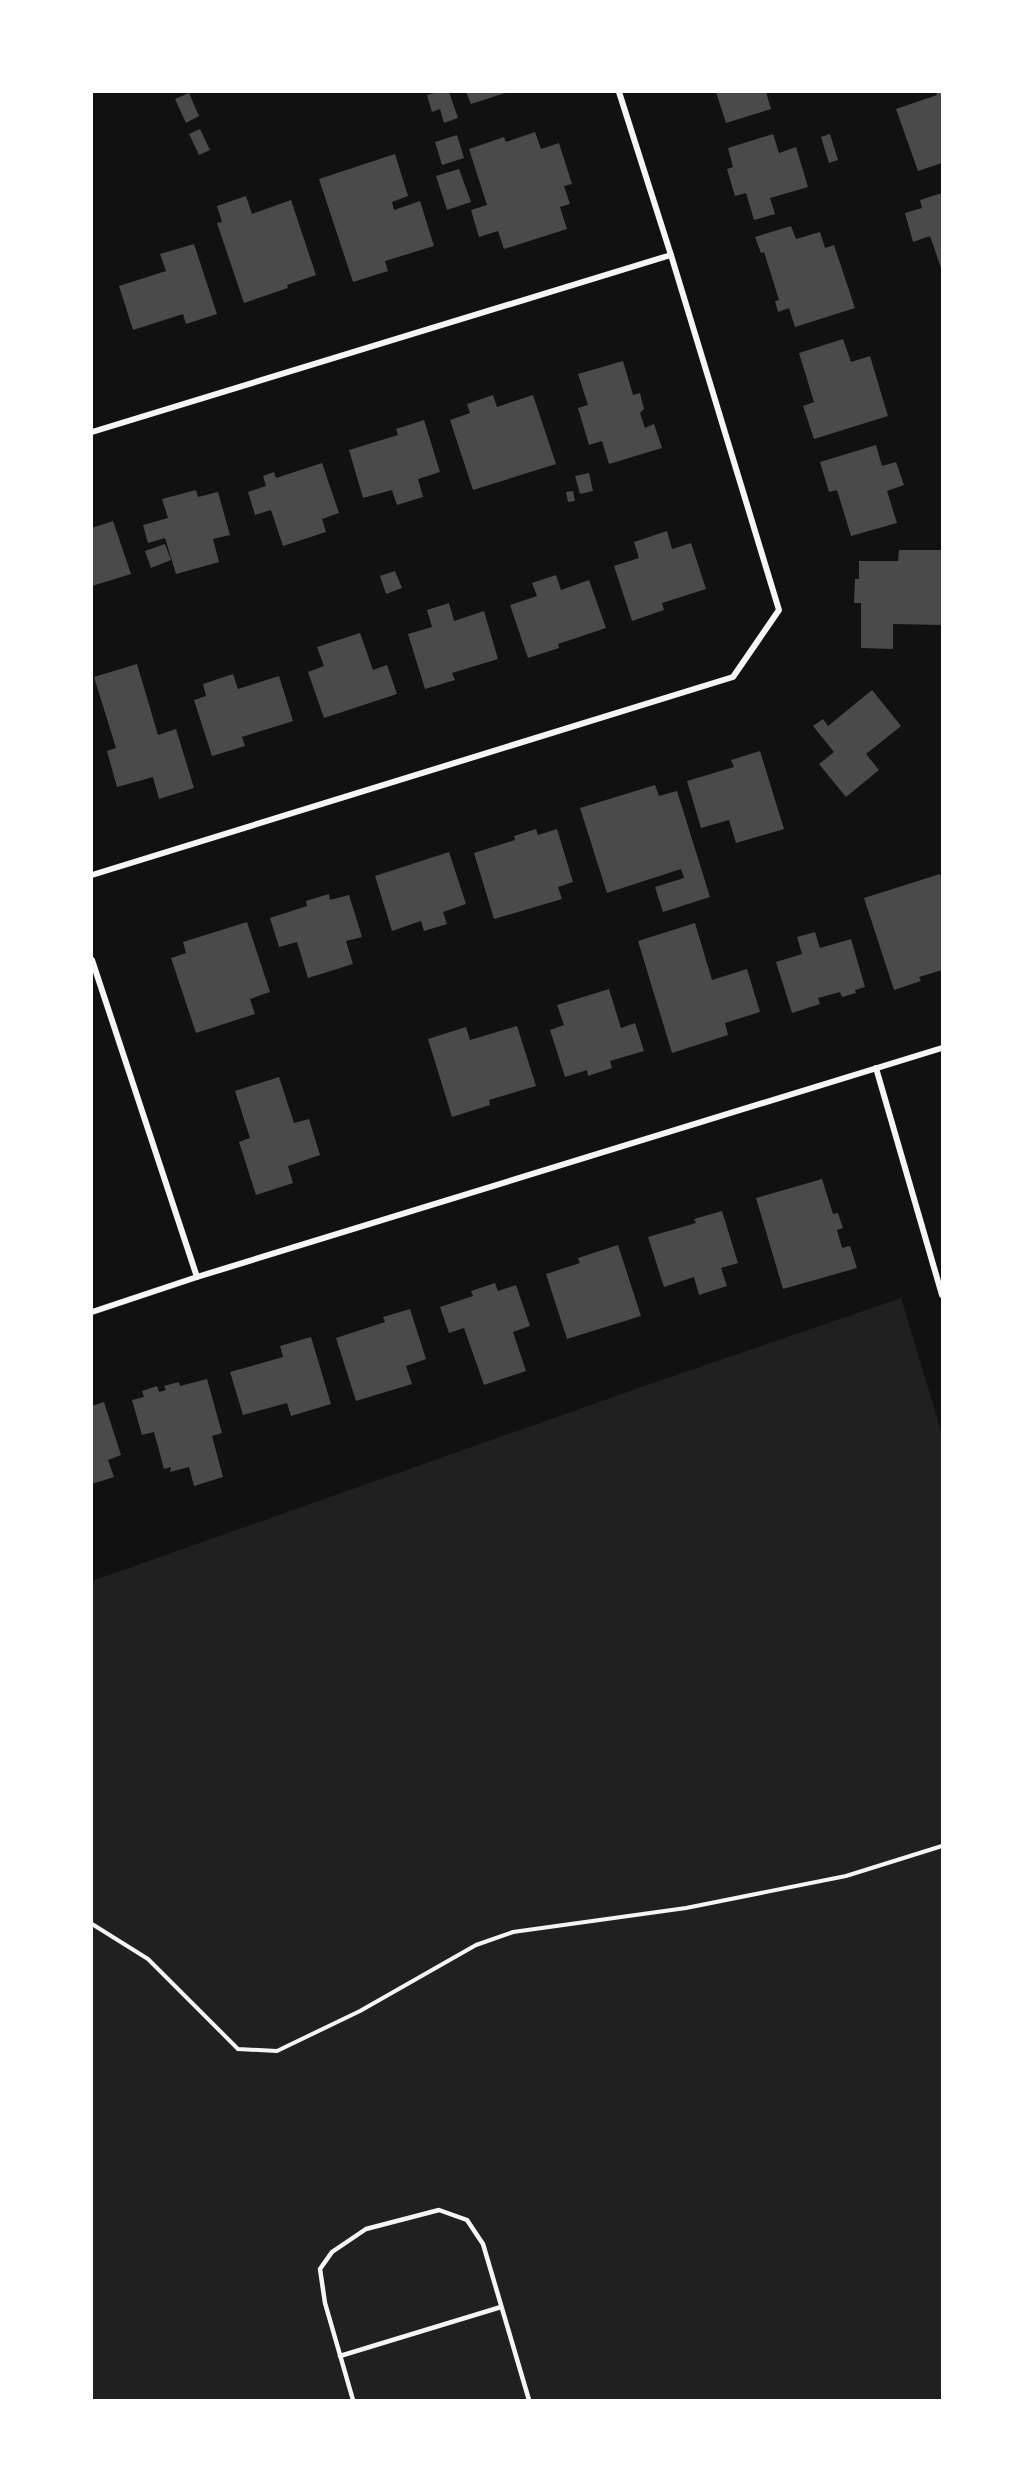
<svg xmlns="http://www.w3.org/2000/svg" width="1034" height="2492" font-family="'PT Sans',sans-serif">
	<rect width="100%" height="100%" fill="#111"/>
	<polygon fill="#202020" points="901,1298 942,1434 942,2400 92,2400 92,1581 653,1383"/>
	<g fill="#4a4a4a">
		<polygon points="438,92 449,92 458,118 444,123 440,109 432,112 427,95"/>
		<polygon points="466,92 508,92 471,104"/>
		<polygon points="716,92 766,92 771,109 726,123"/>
		<polygon points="936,92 942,92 942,163 918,171 896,109 937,95"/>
		<polygon points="189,93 199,116 186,123 175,99"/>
		<polygon points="200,129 210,150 199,155 189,134"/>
		<polygon points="535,132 541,149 559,143 572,184 564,186 570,204 560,207 567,229 504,249 498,231 479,237 471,210 487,205 469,149 504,137 506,142"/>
		<polygon points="773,134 779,153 796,147 808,187 770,198 775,214 754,220 746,193 735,196 727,169 733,167 728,148"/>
		<polygon points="830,134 838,160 829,163 821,137"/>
		<polygon points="457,135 464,158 442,165 435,142"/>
		<polygon points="395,154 408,196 392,202 394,210 420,201 434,246 385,261 388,271 353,282 319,179"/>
		<polygon points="459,169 471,202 447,210 436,176"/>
		<polygon points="942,193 942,268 941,268 930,236 913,242 905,213 922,208 920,200"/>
		<polygon points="246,196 252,214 291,200 316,275 287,285 288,288 244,303 217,223 222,222 217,206"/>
		<polygon points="791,226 796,239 820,232 825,248 834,245 855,308 795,327 789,308 778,312 775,301 779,300 764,252 761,253 755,237"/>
		<polygon points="194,244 217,314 186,324 183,314 133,330 119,286 166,271 160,254"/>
		<polygon points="843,339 851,362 870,356 888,416 814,439 803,406 814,402 799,353"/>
		<polygon points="623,361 633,395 640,393 644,409 640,413 645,428 654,424 662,448 609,464 602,441 589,445 578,408 588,405 578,374"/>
		<polygon points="493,395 497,407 533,395 556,464 473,490 450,420 470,413 467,404"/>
		<polygon points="424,420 440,472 418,479 423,497 397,505 392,490 363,498 349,450 398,435 396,429"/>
		<polygon points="876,445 882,466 896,462 904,485 887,491 897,523 851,536 837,490 829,492 820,462"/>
		<polygon points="322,463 339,513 322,519 326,532 283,546 271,510 255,515 248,492 266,486 263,476 274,472 276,478"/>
		<polygon points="589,473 593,491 580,494 575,476"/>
		<polygon points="196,490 198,497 218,492 230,535 213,539 219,562 176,574 165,538 148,543 143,525 168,518 162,499"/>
		<polygon points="573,491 575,501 568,502 566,492"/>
		<polygon points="113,521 131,574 92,586 92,528"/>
		<polygon points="667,531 672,549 691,543 706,589 662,603 664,610 632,621 614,566 639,558 634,542"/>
		<polygon points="165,544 171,560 151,568 145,551"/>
		<polygon points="899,550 942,550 942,625 893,624 893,649 861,648 861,603 854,603 855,579 859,579 859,561 898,561"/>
		<polygon points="395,571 402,588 386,594 380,576"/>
		<polygon points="556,575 561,590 589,580 606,628 558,644 559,648 528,658 510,605 537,596 532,583"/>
		<polygon points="449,603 454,621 484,611 498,659 452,673 455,680 425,689 408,634 432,627 427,610"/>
		<polygon points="360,633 373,670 387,665 397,694 324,718 308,672 324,666 317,647"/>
		<polygon points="137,664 158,735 176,729 194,788 159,799 153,777 117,787 107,751 116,748 94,677"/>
		<polygon points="233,674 238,689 279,676 293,721 242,737 245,746 212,756 194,700 206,696 203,684"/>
		<polygon points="872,690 901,726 866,754 879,770 846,797 819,764 834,752 813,726 823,719 828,726"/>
		<polygon points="760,751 784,829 736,843 729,820 701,828 687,781 734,767 731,760"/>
		<polygon points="655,785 659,796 677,791 710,897 663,912 655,887 684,878 681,869 607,893 580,808"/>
		<polygon points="536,829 538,835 557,829 573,882 558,887 562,899 494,919 474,853 515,840 514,836"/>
		<polygon points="449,852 466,904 443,912 447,924 424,931 421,921 392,931 375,876"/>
		<polygon points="940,874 942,881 942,970 919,977 921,981 894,990 864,898"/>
		<polygon points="329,894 330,900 349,895 362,937 346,941 353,964 308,978 297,942 279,947 270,918 307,906 306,901"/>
		<polygon points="247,922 270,992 250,999 255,1014 196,1033 171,958 186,953 183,942"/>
		<polygon points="695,923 712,980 747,969 760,1012 725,1023 728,1035 672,1053 638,941"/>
		<polygon points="815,932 820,948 851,939 865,987 855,990 856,993 842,997 840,992 818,998 820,1004 792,1013 776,962 802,954 797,937"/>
		<polygon points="609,989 621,1028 635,1023 644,1051 610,1061 612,1068 588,1076 587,1070 565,1077 550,1030 564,1025 557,1005"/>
		<polygon points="517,1026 536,1086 489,1100 490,1105 452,1117 428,1039 466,1027 470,1040"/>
		<polygon points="279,1077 294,1123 309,1119 320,1155 288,1166 293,1183 256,1195 239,1142 250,1138 235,1091"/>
		<polygon points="822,1179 833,1214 838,1213 843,1228 837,1230 842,1248 850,1246 857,1268 783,1289 756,1198"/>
		<polygon points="722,1211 738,1263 721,1268 727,1286 699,1295 694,1277 664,1287 648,1237 696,1223 694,1219"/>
		<polygon points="618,1245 641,1316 567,1339 546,1274 580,1263 578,1258"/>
		<polygon points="495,1283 498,1291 516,1285 530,1326 513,1332 526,1371 484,1385 464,1328 449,1333 440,1307 473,1296 471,1291"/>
		<polygon points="410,1309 426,1359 406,1366 412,1384 356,1401 336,1338 385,1322 383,1317"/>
		<polygon points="311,1337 331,1404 291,1416 287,1403 243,1415 230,1372 283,1357 280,1346"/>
		<polygon points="207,1379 222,1433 212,1436 223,1477 194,1486 189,1467 170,1472 171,1467 164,1469 154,1432 142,1435 132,1400 144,1397 142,1391 157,1386 159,1392 166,1390 164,1386 179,1382 180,1386"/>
		<polygon points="104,1402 121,1455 108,1460 114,1477 92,1484 92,1406"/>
	</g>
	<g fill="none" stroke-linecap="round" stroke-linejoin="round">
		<polyline stroke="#f5f5f5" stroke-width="4" points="92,1924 148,1959 238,2049 277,2051 360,2011 476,1945 513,1932 686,1908 846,1876 942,1846"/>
		<g stroke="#f5f5f5" stroke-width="4.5">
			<polyline points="340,2356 501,2307"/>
			<polyline points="353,2400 325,2303 320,2269 332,2252 366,2229 439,2210 467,2220 483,2244 529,2400"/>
		</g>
		<g stroke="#f5f5f5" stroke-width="6">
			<polyline points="92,432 671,255"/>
			<polyline points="92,875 733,677 779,610 671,255 619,92"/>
			<polyline points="92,960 197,1277"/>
			<polyline points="876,1068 942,1295"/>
			<polyline points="92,1312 197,1277 942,1048"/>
		</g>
	</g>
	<rect width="1034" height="2492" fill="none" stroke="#ffffff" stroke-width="186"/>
</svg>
